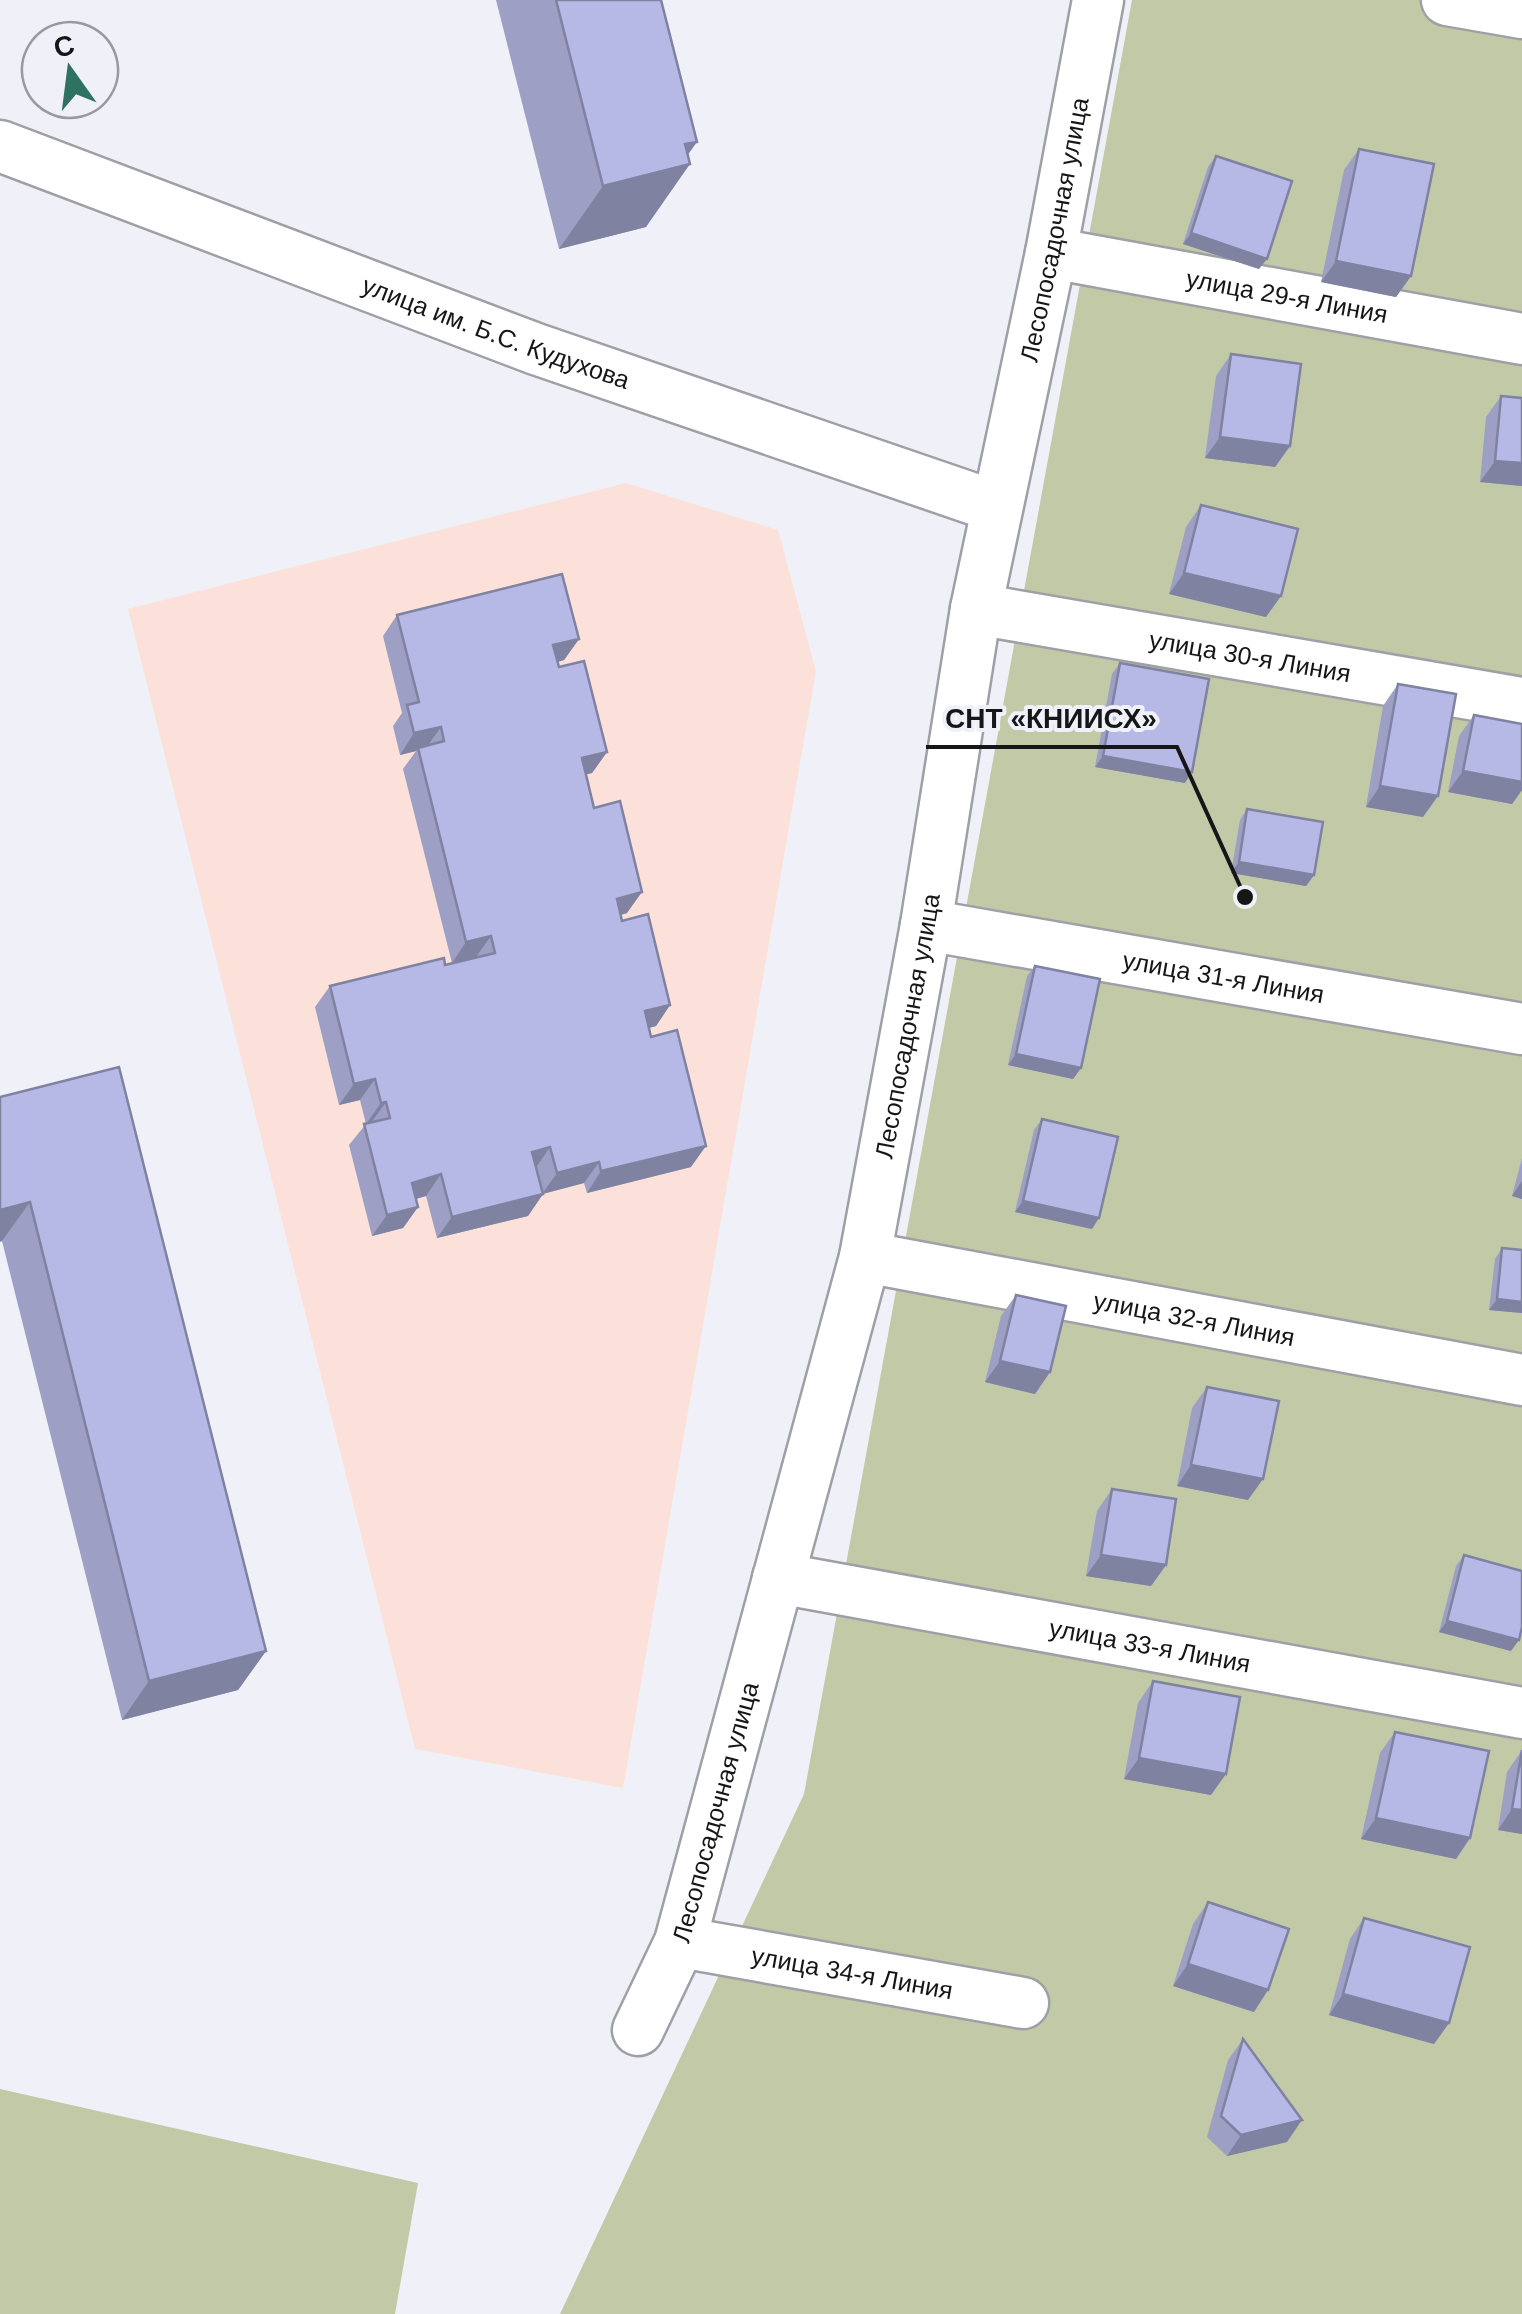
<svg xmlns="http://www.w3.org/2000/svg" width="1522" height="2314" font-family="Helvetica,sans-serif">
	<rect width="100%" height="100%" fill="#f0f1f8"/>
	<polygon fill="#fbe1d9" points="626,483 778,530 816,671 623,1788 415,1749 128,609"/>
	<g fill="#c2c9a7">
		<polygon points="1132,0 1522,0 1522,2314 560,2314 804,1794"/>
		<polygon points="0,2089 418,2183 395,2314 0,2314"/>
	</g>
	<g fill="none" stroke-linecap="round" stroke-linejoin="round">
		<defs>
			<g id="street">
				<polyline points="1447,0 1522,13"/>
				<path id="s1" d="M0,146l536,203 461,158"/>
				<path id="s2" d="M1051,253l471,86"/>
				<path id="s3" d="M976,609l546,94"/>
				<path id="s4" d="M926,925l596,104"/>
				<path id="s5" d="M865,1257l657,123"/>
				<path id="s6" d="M778,1578l744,135"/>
				<path id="s7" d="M680,1942l343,61"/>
				<path id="s8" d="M638,2030l42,-88 185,-685 61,-332 50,-316 75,-356 47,-253"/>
			</g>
		</defs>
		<use href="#street" stroke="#9fa0a6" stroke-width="55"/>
		<use href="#street" stroke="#fff" stroke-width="50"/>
	</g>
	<g fill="#9d9fc5">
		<polygon points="496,0 661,0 688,154 646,227 559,249"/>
		<polygon points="1359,149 1411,276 1396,297 1321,282 1344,170"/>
		<polygon points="1216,156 1259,269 1183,244 1208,167"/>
		<polygon points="1231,354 1290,446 1275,467 1205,458 1216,376"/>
		<polygon points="1501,396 1522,398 1522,486 1480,482 1486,417"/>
		<polygon points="1201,505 1266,617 1169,594 1186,527"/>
		<polygon points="397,615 579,639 564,660 558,662 559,667 607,752 592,773 586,774 594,808 627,913 621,915 622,921 670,1005 656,1026 649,1028 691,1167 587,1193 584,1183 543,1194 528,1216 437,1238 426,1196 416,1199 418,1207 403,1228 372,1236 349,1145 366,1124 360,1100 339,1105 315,1007 330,986 452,963 403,769 416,751 400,755 393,726 402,713 383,636"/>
		<polygon points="1120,663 1185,783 1095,767 1112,674"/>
		<polygon points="1398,684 1423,817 1366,807 1383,706"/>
		<polygon points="1474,715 1522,724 1522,790 1512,804 1448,792 1459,736"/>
		<polygon points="1247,809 1314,875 1306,886 1231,873 1240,820"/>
		<polygon points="1035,966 1081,1068 1073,1079 1008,1065 1027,976"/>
		<polygon points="0,1097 266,1651 238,1690 122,1720 2,1241"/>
		<polygon points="1042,1119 1092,1229 1015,1212 1034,1130"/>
		<polygon points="1522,1158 1522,1199 1512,1196"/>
		<polygon points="1502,1248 1522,1250 1522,1313 1489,1310 1495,1259"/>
		<polygon points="1016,1295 1050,1372 1035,1394 985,1382 1001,1316"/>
		<polygon points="1207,1387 1248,1500 1177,1486 1192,1408"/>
		<polygon points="1112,1489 1166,1565 1151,1586 1086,1576 1097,1511"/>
		<polygon points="1464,1555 1511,1651 1439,1632 1456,1566"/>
		<polygon points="1153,1681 1211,1795 1124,1779 1138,1703"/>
		<polygon points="1395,1732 1470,1838 1456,1859 1361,1839 1380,1753"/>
		<polygon points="1522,1750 1522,1834 1498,1830 1507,1772"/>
		<polygon points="1208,1902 1254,2012 1173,1986 1193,1924"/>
		<polygon points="1364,1918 1449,2023 1434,2044 1329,2015 1350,1939"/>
		<polygon points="1243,2039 1287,2142 1227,2156 1207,2137 1228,2060"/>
	</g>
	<g fill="#7f82a0">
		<polygon points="697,142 679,167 690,164 646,227 559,249 603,186 685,144"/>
		<polygon points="1191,233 1267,259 1259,269 1183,244"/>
		<polygon points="1336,261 1411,276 1396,297 1321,282"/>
		<polygon points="1220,437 1290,446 1275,467 1205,458"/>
		<polygon points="1495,461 1522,463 1522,486 1480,482"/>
		<polygon points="1184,573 1281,596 1266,617 1169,594"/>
		<polygon points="579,639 564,660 539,666 553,645"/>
		<polygon points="441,727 426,748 418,748 416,751 400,755 414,733"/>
		<polygon points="607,752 592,773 567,779 582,758"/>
		<polygon points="1103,756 1192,772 1185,783 1095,767"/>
		<polygon points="1463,771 1522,782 1522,790 1512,804 1448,792"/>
		<polygon points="1380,786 1438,796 1423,817 1366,807"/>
		<polygon points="1239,862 1314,875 1306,886 1231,873"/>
		<polygon points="642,892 627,913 602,920 617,899"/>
		<polygon points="491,936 476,957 452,963 466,942"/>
		<polygon points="670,1005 656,1026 630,1033 645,1011"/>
		<polygon points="1016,1054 1081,1068 1073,1079 1008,1065"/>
		<polygon points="375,1079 360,1100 339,1105 354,1084"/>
		<polygon points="386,1102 371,1123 366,1124 381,1103"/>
		<polygon points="706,1146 691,1167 587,1193 601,1171"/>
		<polygon points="550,1147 535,1169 532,1152"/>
		<polygon points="599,1162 584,1183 542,1194 557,1173"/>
		<polygon points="441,1174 426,1196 397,1204 412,1183"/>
		<polygon points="1522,1181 1522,1199 1512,1196"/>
		<polygon points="543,1194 528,1216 437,1238 452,1217"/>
		<polygon points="1023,1201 1099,1218 1092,1229 1015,1212"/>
		<polygon points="30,1202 2,1241 0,1242 0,1210"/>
		<polygon points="418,1207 403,1228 372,1236 387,1215"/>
		<polygon points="1497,1299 1522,1302 1522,1313 1489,1310"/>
		<polygon points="1000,1361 1050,1372 1035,1394 985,1382"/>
		<polygon points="1191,1465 1263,1479 1248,1500 1177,1486"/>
		<polygon points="1101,1555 1166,1565 1151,1586 1086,1576"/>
		<polygon points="1447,1621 1519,1640 1511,1651 1439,1632"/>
		<polygon points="266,1651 238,1690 122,1720 149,1681"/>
		<polygon points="1139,1758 1226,1774 1211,1795 1124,1779"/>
		<polygon points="1512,1809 1522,1810 1522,1834 1498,1830"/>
		<polygon points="1376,1818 1470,1838 1456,1859 1361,1839"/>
		<polygon points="1188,1964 1268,1990 1254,2012 1173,1986"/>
		<polygon points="1343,1994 1449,2023 1434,2044 1329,2015"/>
		<polygon points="1302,2120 1287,2142 1227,2156 1241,2135"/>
	</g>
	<g fill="#b6b9e5" stroke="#7f82a0" stroke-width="2.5">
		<polygon points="556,0 661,0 697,142 685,144 690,164 603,186"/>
		<polygon points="1359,149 1434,164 1411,276 1336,261"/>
		<polygon points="1216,156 1292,181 1267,259 1191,233"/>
		<polygon points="1231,354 1301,364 1290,446 1220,437"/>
		<polygon points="1501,396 1522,398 1522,463 1495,461"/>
		<polygon points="1201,505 1298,529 1281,596 1184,573"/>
		<polygon points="562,574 579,639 553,645 559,667 584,661 607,752 582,758 594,808 620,801 642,892 617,899 622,921 648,914 670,1005 645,1011 651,1037 677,1030 706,1146 601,1171 599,1162 557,1173 550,1147 532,1152 543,1194 452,1217 441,1174 412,1183 418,1207 387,1215 364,1124 390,1118 386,1102 381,1103 375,1079 354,1084 330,986 444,958 445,965 495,953 491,936 466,942 418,748 444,741 441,727 414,733 407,705 419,702 397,615"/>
		<polygon points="1120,663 1209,679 1192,772 1103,756"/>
		<polygon points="1398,684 1456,694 1438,796 1380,786"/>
		<polygon points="1474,715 1522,724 1522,782 1463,771"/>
		<polygon points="1247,809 1323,822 1314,875 1239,862"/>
		<polygon points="1035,966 1100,979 1081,1068 1016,1054"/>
		<polygon points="119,1067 266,1651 149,1681 30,1202 0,1210 0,1097"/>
		<polygon points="1042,1119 1118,1137 1099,1218 1023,1201"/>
		<polygon points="1502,1248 1522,1250 1522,1302 1497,1299"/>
		<polygon points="1016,1295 1066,1306 1050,1372 1000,1361"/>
		<polygon points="1207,1387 1279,1401 1263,1479 1191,1465"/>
		<polygon points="1112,1489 1176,1499 1166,1565 1101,1555"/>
		<polygon points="1464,1555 1522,1571 1522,1627 1519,1640 1447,1621"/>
		<polygon points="1153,1681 1240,1697 1226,1774 1139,1758"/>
		<polygon points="1395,1732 1489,1751 1470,1838 1376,1818"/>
		<polygon points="1522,1750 1522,1810 1512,1809"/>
		<polygon points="1208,1902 1289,1929 1268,1990 1188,1964"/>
		<polygon points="1364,1918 1470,1947 1449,2023 1343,1994"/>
		<polygon points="1243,2039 1302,2120 1241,2135 1221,2116"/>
	</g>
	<g text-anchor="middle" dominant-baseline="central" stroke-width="8" stroke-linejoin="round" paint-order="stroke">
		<g font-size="25" fill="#161618" stroke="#f0f1f8">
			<text stroke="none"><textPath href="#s8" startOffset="1852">Лесопосадочная улица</textPath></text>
			<text stroke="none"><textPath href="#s2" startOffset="240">улица 29-я Линия</textPath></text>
			<text stroke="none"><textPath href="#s1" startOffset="530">улица им. Б.С. Кудухова</textPath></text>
			<text stroke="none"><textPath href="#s3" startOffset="278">улица 30-я Линия</textPath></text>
			<text stroke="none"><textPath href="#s4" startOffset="302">улица 31-я Линия</textPath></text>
			<text stroke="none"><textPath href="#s8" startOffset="1042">Лесопосадочная улица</textPath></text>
			<text stroke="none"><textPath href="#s5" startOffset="335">улица 32-я Линия</textPath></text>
			<text stroke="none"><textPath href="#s6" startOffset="378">улица 33-я Линия</textPath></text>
			<text stroke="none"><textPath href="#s8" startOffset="232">Лесопосадочная улица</textPath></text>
			<text stroke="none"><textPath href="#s7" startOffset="175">улица 34-я Линия</textPath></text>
		</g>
	</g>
	<path fill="none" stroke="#161618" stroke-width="4" d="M1245 897L1177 747H926"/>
	<circle fill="#161618" stroke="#f0f1f8" stroke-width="4" cx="1245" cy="897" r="10"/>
	<g font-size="28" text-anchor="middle" font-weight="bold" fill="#161618" stroke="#f0f1f8" stroke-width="8" stroke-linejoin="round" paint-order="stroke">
		<text x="1051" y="728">СНТ «КНИИСХ»</text>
	</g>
	<g transform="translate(70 70) rotate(346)"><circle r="48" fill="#f0f1f8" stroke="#99999e" stroke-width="2.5"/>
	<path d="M0-8L18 38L0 25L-18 38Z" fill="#307262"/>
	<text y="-15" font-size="28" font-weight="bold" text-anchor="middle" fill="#161618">С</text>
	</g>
</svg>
